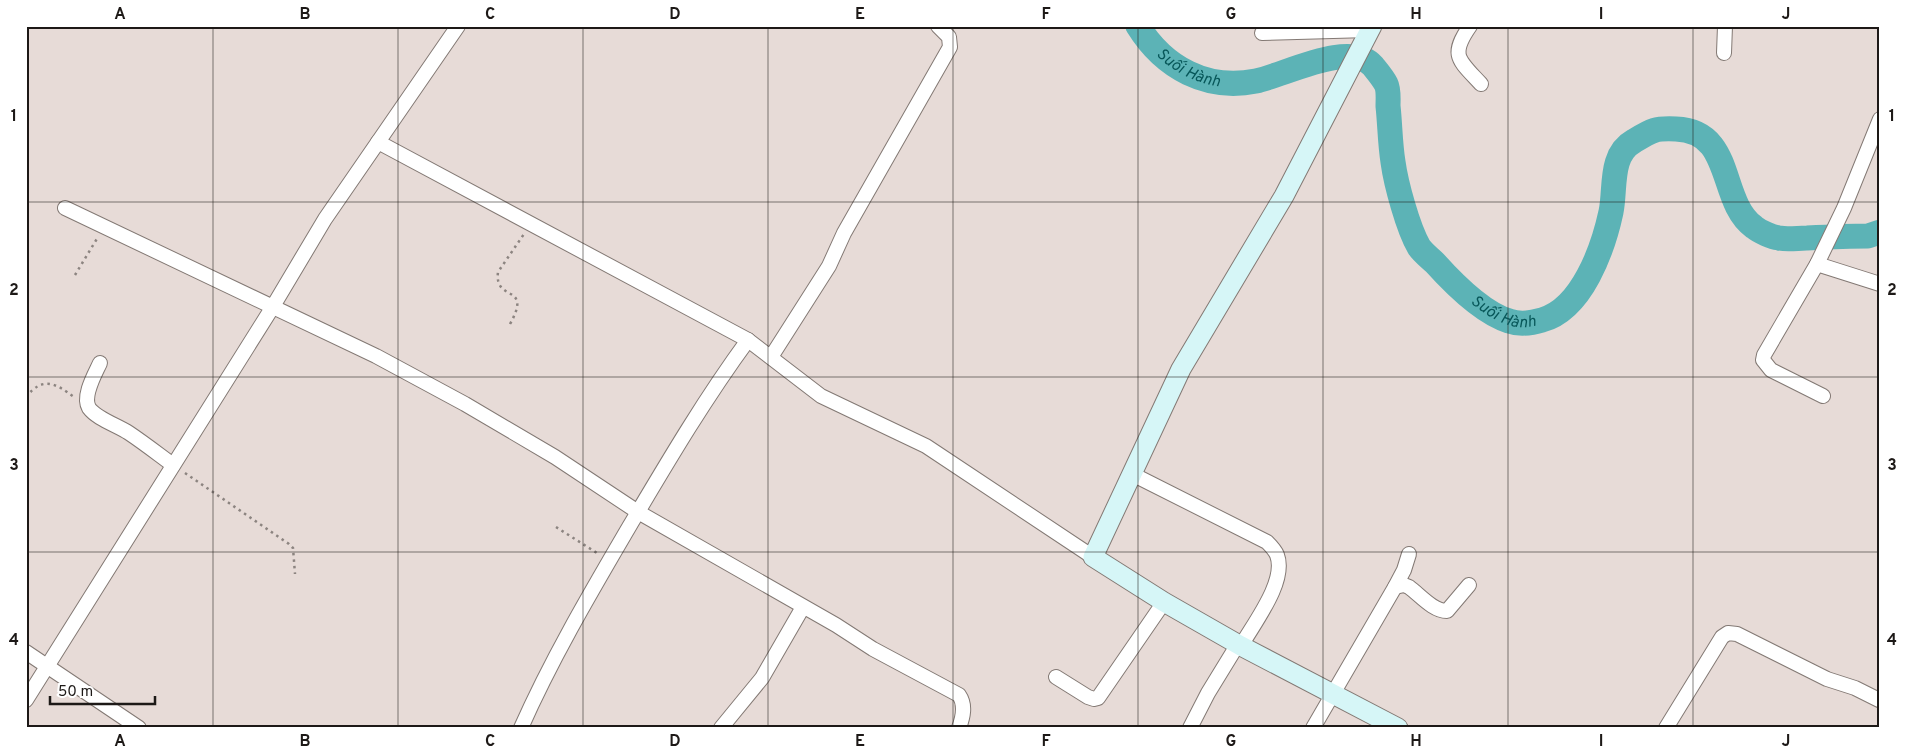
<svg xmlns="http://www.w3.org/2000/svg" width="1906" height="754" font-family="Overpass,sans-serif">
	<rect width="100%" height="100%" fill="#e7dbd7"/>
	<g fill="none" stroke-linecap="round" stroke-linejoin="round">
		<path stroke="#5cb3b6" stroke-width="25" id="s1" d="M1138,26c26,42 69,65 118,55 29,-6 94,-41 117,-15 4,5 10,12 13,18 3,6 2,15 2,22 2,18 2,37 5,56 3,22 15,66 26,85 4,6 11,11 16,16 18,20 48,50 74,58 11,4 23,2 33,-1 40,-11 61,-71 69,-108 5,-24 -2,-57 23,-71 18,-11 21,-13 42,-12 59,2 42,72 78,98 6,5 18,10 25,11 8,2 19,0 28,0 20,-1 41,-2 61,-2l12,-4"/>
		<defs>
			<g id="street">
				<path d="M1470,26c-21,30 -11,34 11,58"/>
				<polyline points="1262,33 1369,30"/>
				<polyline points="1724,53 1725,26"/>
				<polyline points="378,142 748,340 821,396 926,446 1093,557"/>
				<path d="M65,208l311,148 89,48 90,53 83,55 198,113 37,24 86,46c7,10 4,22 0,33"/>
				<polyline points="1817,264 1880,284"/>
				<polyline points="771,357 829,266 844,233 950,47 949,37 938,26"/>
				<path d="M100,363c-5,11 -18,33 -11,45 8,11 28,17 40,25 15,10 29,21 44,32"/>
				<polyline points="1823,396 1771,370 1763,360 1764,355 1817,264 1844,208 1880,119"/>
				<path d="M1132,474l135,68c4,4 8,8 10,13 10,26 -23,68 -36,91"/>
				<path d="M1395,587l9,-2 5,2c11,8 24,24 38,24l22,-26"/>
				<polyline points="26,652 139,728"/>
				<polyline points="1056,677 1088,697 1094,699 1098,698 1164,602"/>
				<polyline points="26,700 272,308 325,219 458,26"/>
				<path d="M521,728c31,-70 70,-136 108,-201 38,-64 75,-127 119,-187"/>
				<polyline points="721,728 762,678 803,607"/>
				<polyline points="1190,728 1208,693 1238,644"/>
				<polyline points="1313,728 1395,587 1404,570 1409,554"/>
				<polyline points="1666,728 1722,637 1728,633 1737,634 1827,679 1855,688 1879,700"/>
			</g>
			<polyline id="secondary" points="1372,26 1284,196 1181,369 1093,557 1164,602 1241,646 1398,728"/>
		</defs>
		<use href="#street" stroke="#837974" stroke-width="16"/>
		<use href="#secondary" stroke="#837974" stroke-width="21"/>
		<g stroke="#8c8480" stroke-width="2.5" stroke-dasharray="2.5 4" stroke-linecap="butt">
			<polyline points="75,275 98,237"/>
			<path d="M510,324c23,-41 -16,-21 -12,-52l26,-38"/>
			<path d="M26,397c17,-21 29,-14 48,0"/>
			<polyline points="185,473 289,544 293,548 295,574"/>
			<polyline points="556,527 597,553"/>
		</g>
		<use href="#street" stroke="#fff" stroke-width="14"/>
		<use href="#secondary" stroke="#d6f6f7" stroke-width="19"/>
	</g>
	<path fill="none" stroke="#1d1917" stroke-width="1" stroke-opacity="0.55" d="M213,26v702M398,26v702M583,26v702M768,26v702M953,26v702M1138,26v702M1323,26v702M1508,26v702M1693,26v702M26,202h1854M26,377h1854M26,552h1854"/>
	<g text-anchor="middle" dominant-baseline="central" stroke-width="4" stroke-linejoin="round" paint-order="stroke">
		<g font-size="16" font-style="italic" fill="#075759" stroke="#fff">
			<text stroke="none"><textPath href="#s1" startOffset="68">Suối Hành</textPath></text>
			<text stroke="none"><textPath href="#s1" startOffset="562">Suối Hành</textPath></text>
		</g>
	</g>
	<rect width="1906" height="754" fill="none" stroke="#ffffff" stroke-width="55"/>
	<path d="M50 696v8h105v-8" fill="none" stroke="#1d1917" stroke-width="2.5"/>
	<text x="58" y="696" font-size="15" fill="#1d1917" stroke="#ffffff" stroke-width="4" paint-order="stroke">50 m</text>
	<rect x="28" y="28" width="1850" height="698" fill="none" stroke="#1d1917" stroke-width="2"/>
	<g font-size="16" text-anchor="middle" font-weight="bold" fill="#1d1917">
		<text x="120" y="19">A</text>
		<text x="305" y="19">B</text>
		<text x="490" y="19">C</text>
		<text x="675" y="19">D</text>
		<text x="860" y="19">E</text>
		<text x="1046" y="19">F</text>
		<text x="1231" y="19">G</text>
		<text x="1416" y="19">H</text>
		<text x="1601" y="19">I</text>
		<text x="1786" y="19">J</text>
		<text x="14" y="121">1</text>
		<text x="1892" y="121">1</text>
		<text x="14" y="295">2</text>
		<text x="1892" y="295">2</text>
		<text x="14" y="470">3</text>
		<text x="1892" y="470">3</text>
		<text x="14" y="645">4</text>
		<text x="1892" y="645">4</text>
		<text x="120" y="746">A</text>
		<text x="305" y="746">B</text>
		<text x="490" y="746">C</text>
		<text x="675" y="746">D</text>
		<text x="860" y="746">E</text>
		<text x="1046" y="746">F</text>
		<text x="1231" y="746">G</text>
		<text x="1416" y="746">H</text>
		<text x="1601" y="746">I</text>
		<text x="1786" y="746">J</text>
	</g>
</svg>
